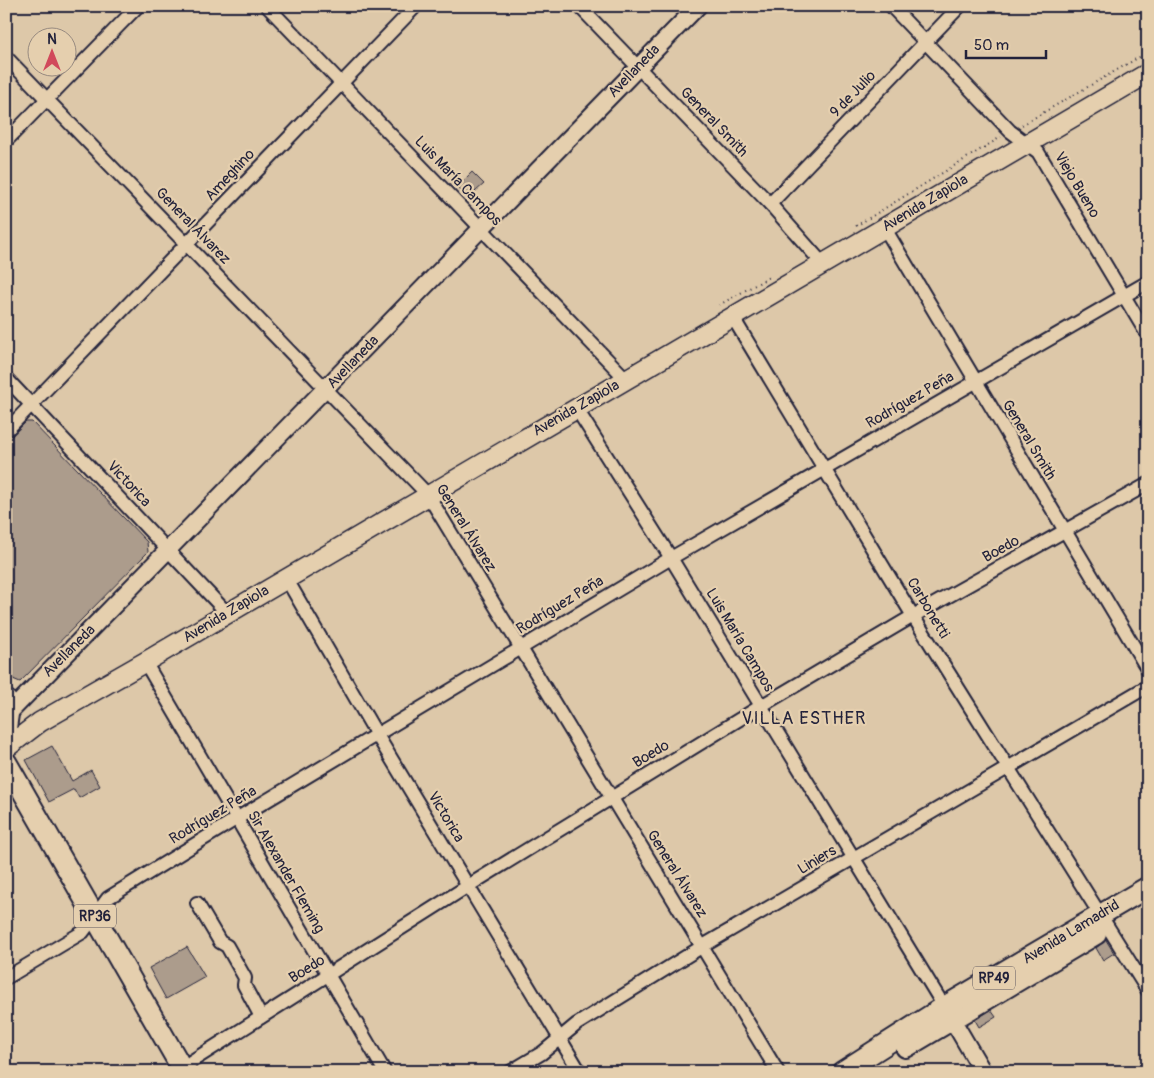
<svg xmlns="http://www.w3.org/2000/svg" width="1154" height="1078" font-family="Pangolin,sans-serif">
	<rect width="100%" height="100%" fill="#ddc8a9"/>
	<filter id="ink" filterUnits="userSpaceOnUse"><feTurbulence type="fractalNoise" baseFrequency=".02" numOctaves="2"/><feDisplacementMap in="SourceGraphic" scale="10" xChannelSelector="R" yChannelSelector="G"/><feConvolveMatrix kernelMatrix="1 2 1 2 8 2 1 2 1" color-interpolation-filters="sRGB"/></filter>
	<g filter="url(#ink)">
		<g fill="#ac9c8c" stroke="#22223b">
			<polygon points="472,172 484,184 468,198 457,187"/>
			<polygon points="26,422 32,422 147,542 148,552 20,682 13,679 6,654 6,441"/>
			<polygon points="52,746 72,781 91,770 100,786 79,798 74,789 49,802 26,760"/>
			<polygon points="1106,940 1114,953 1103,960 1096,948"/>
			<polygon points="187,947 205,977 166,999 149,968"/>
			<polygon points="991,1010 996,1017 979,1027 975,1020"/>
		</g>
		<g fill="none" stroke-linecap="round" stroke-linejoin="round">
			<defs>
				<g id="minor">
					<polyline points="267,6 626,379"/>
					<polyline points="579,6 770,204 822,263"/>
					<polyline points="891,6 1010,131 1038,152 1148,336"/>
					<polyline points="6,57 428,495 778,1072"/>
					<polyline points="6,141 138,6"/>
					<polyline points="770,204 960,6"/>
					<polyline points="884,227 1148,670"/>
					<polyline points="732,316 913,616 1148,991"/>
					<polyline points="6,378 227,613"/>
					<polyline points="576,408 671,558 948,1013"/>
					<polyline points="6,431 416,6"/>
					<polyline points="286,578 377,735 580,1072"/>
					<polyline points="145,662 385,1072"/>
					<polyline points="197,903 220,942 227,946 245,978 244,985 261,1017"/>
					<polyline points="6,978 83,932 108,898 236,819 671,558 1148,282"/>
					<polyline points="183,1072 192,1061 468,886 761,706 913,616 1148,484"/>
					<polyline points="510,1072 542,1053 577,1024 703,946 1148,686"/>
				</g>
				<g id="tertiary">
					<polyline points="8,714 698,6"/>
					<polyline points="952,1019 983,1072"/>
				</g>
				<polyline id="secondary" points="6,748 40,722 145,662 1148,73"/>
				<g id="primary">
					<polyline points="6,700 8,714 6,728"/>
					<polyline points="6,762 184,1072"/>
					<polyline points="906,1047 1096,934"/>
					<polyline points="842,1072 944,1007 1148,887"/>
				</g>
			</defs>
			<use href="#minor" stroke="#22223b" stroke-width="16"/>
			<use href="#tertiary" stroke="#22223b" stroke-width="20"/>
			<use href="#secondary" stroke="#22223b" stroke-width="22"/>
			<use href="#primary" stroke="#22223b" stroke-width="24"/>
			<g stroke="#22223b" stroke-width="2" stroke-dasharray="1 4" stroke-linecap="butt">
				<polyline points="1022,125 1148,52"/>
				<polyline points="856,226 1001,137"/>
				<polyline points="719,305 771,276"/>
				<polyline points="6,803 12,813"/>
			</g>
			<use href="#minor" stroke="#e5cfae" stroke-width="12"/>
			<use href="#tertiary" stroke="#e5cfae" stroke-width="16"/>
			<use href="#secondary" stroke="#e5cfae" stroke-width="19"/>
			<use href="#primary" stroke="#e5cfae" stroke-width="20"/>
		</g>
	</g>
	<g text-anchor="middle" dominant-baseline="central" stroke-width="4.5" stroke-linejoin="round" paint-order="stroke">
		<g fill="#e5cfae" stroke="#5c565e" stroke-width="1">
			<rect x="74" y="904.5" width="42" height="23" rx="4"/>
			<rect x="973" y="966.5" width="42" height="23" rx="4"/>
		</g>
		<g font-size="14" font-weight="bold" fill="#22223b">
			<text x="95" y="916">RP36</text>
			<text x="994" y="978">RP49</text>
		</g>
		<g font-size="15" fill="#22223b" stroke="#e5cfae">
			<text transform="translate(634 71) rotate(-46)">Avellaneda</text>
			<text transform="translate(853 94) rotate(-46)">9 de Julio</text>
			<text transform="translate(714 122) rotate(46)">General Smith</text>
			<text transform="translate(230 175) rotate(-47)">Ameghino</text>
			<text transform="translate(458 181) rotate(46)">Luis María Campos</text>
			<text transform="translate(1077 185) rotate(59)">Viejo Bueno</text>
			<text transform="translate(925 203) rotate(-31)">Avenida Zapiola</text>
			<text transform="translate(193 226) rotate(46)">General Álvarez</text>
			<text transform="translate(353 362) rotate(-46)">Avellaneda</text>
			<text transform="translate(910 400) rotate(-30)">Rodríguez Peña</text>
			<text transform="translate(576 408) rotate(-30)">Avenida Zapiola</text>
			<text transform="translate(1029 440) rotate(59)">General Smith</text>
			<text transform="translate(129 484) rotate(47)">Victorica</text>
			<text transform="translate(466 528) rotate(58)">General Álvarez</text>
			<text transform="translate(1001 549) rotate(-29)">Boedo</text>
			<text transform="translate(560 605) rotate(-31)">Rodríguez Peña</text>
			<text transform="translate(928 608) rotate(59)">Carbonetti</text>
			<text transform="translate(226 614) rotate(-31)">Avenida Zapiola</text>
			<text transform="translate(740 640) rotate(59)">Luis María Campos</text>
			<text transform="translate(69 651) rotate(-45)">Avellaneda</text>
			<text transform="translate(651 754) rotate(-31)">Boedo</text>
			<text transform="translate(213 815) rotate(-31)">Rodríguez Peña</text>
			<text transform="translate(446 817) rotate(59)">Victorica</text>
			<text transform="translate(817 860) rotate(-31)">Liniers</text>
			<text transform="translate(286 872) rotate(60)">Sir Alexander Fleming</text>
			<text transform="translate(677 874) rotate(58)">General Álvarez</text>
			<text transform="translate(1071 932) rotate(-31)">Avenida Lamadrid</text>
			<text transform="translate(307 969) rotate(-32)">Boedo</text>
		</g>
		<g font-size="18" letter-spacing="1" fill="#22223b" stroke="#e5cfae">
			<text x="804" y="718">VILLA ESTHER</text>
		</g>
	</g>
	<rect width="1154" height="1078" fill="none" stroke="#e5cfae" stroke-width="25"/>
	<rect x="12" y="12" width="1129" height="1053" fill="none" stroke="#22223b" stroke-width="2" filter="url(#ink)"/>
	<g transform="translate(52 52)"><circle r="24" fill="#e5cfae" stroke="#978a80"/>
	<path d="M0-4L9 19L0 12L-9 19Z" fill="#d1495b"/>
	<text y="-8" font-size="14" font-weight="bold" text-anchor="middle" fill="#22223b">N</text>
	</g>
	<path d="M966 50v8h80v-8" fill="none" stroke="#22223b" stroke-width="2.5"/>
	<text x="974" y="50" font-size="15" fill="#22223b" stroke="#e5cfae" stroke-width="4" paint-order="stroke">50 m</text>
</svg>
